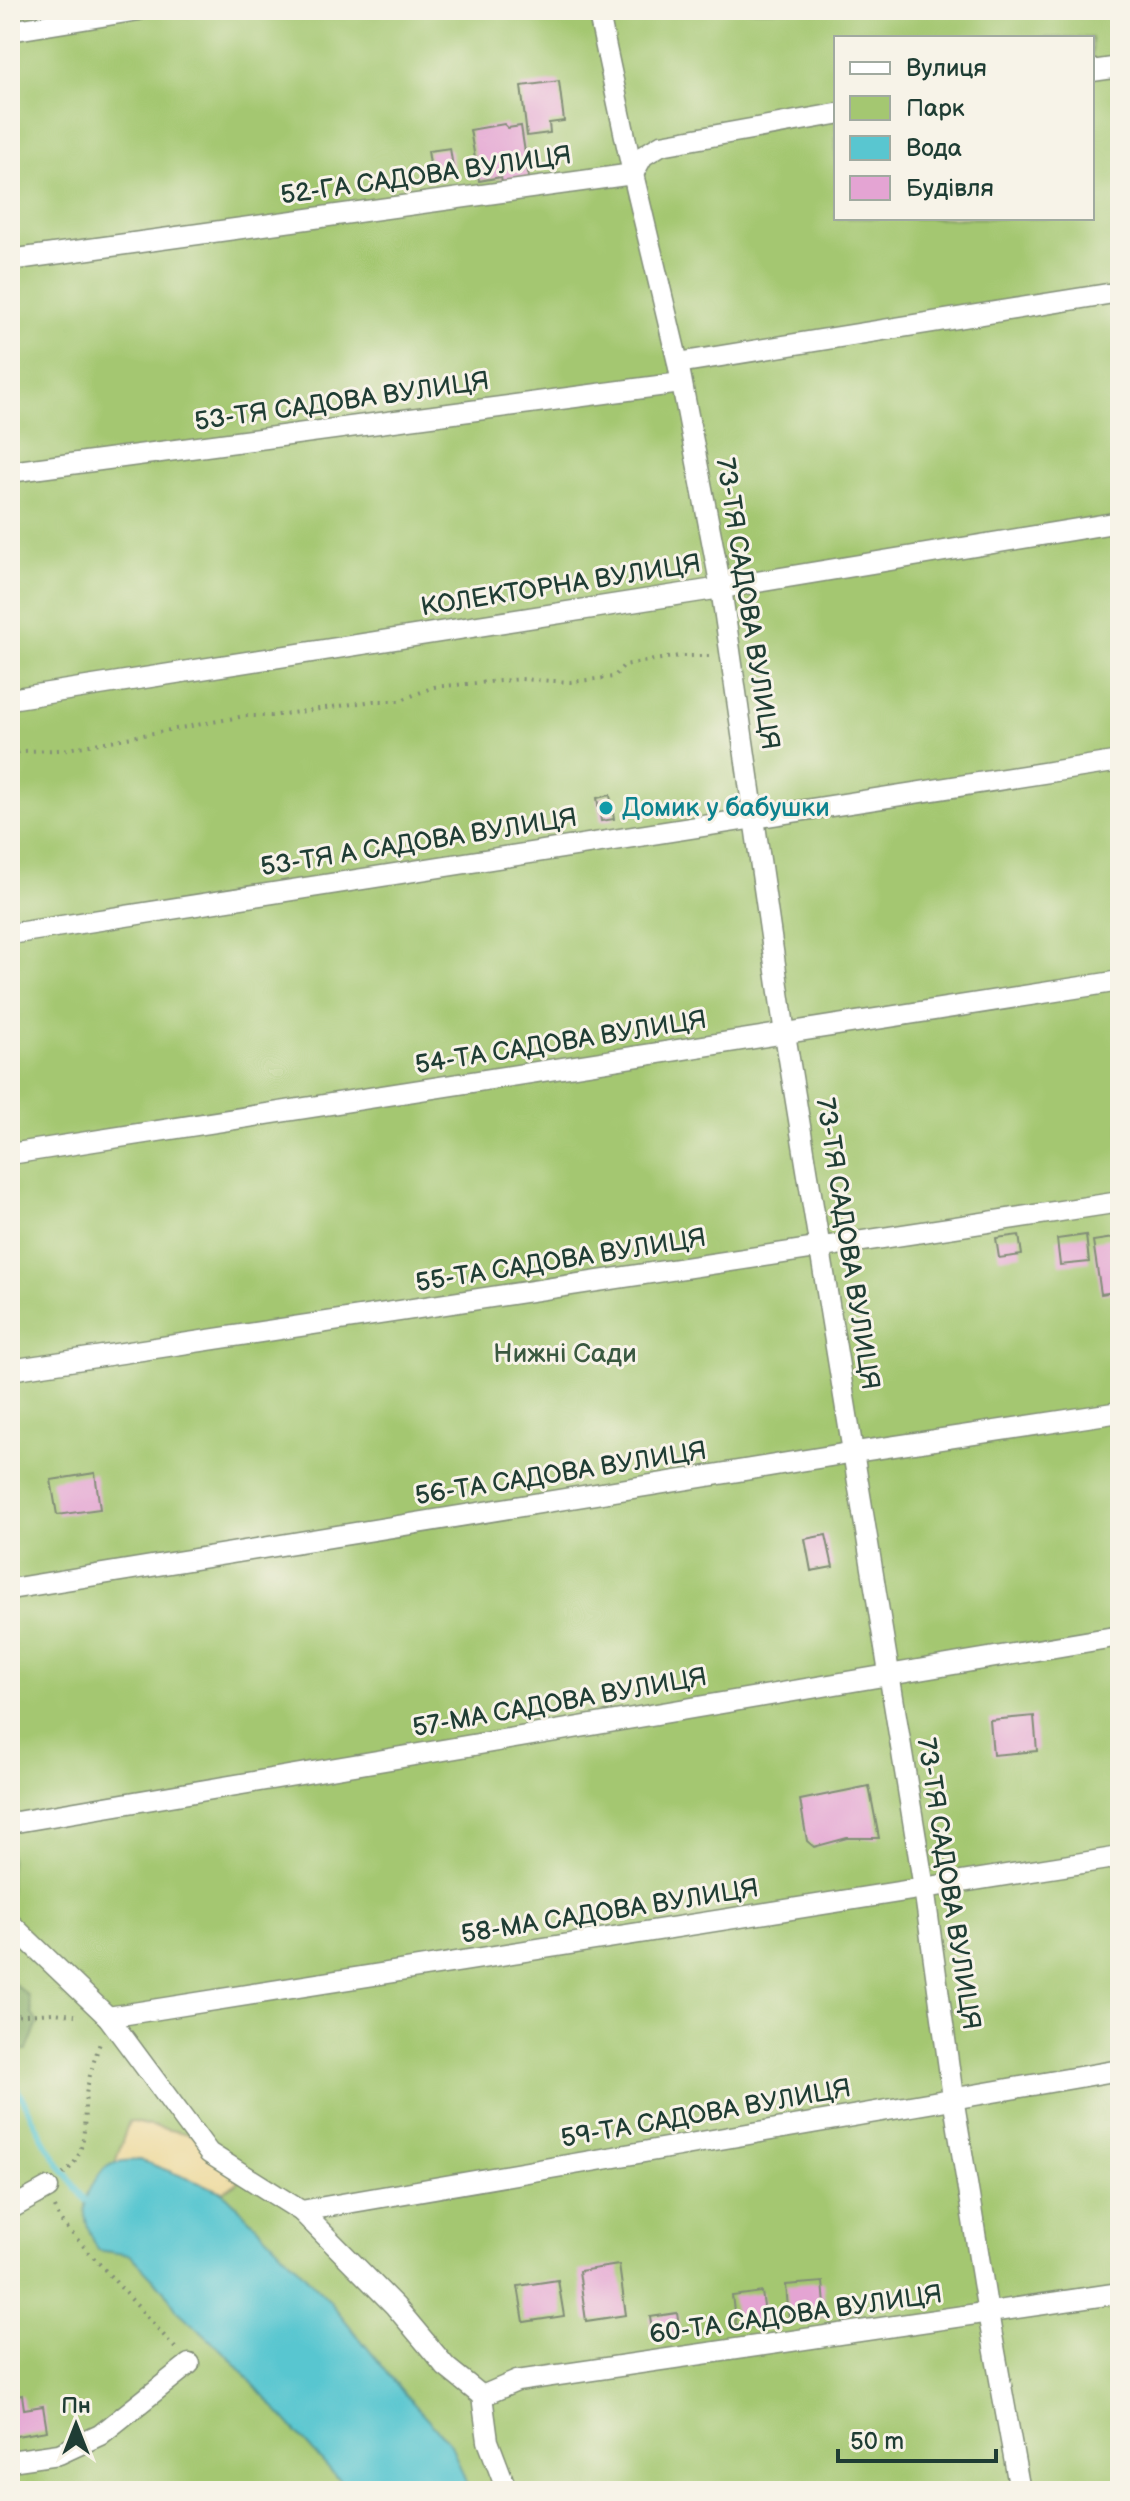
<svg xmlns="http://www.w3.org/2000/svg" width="1130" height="2501" font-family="'Balsamiq Sans',sans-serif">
	<rect width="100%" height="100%" fill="#f7f3e8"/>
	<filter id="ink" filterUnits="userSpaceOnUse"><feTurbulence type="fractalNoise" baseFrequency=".0125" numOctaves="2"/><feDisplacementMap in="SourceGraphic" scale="16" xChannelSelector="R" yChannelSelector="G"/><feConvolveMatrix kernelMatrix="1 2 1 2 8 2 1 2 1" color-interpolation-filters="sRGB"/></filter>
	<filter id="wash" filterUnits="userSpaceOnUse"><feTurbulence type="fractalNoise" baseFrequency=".006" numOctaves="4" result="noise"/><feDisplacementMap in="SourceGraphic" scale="32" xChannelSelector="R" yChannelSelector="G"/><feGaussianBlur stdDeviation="1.8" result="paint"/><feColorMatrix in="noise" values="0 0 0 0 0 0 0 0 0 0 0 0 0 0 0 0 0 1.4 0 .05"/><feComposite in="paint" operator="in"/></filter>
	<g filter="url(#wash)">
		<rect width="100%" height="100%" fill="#e6dfbb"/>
		<path fill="#a4c771" stroke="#628252" stroke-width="2" fill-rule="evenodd" d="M10,10h1110v2481h-1110zM836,38h256v180h-256z"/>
		<polygon fill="#83ac63" stroke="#51744c" stroke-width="2" points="10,1980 28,1996 32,2014 38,2023 27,2050 10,2050"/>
		<polygon fill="#eeda9e" stroke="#868c69" stroke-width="2" points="129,2121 193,2135 239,2181 223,2192 140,2160 115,2163"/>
		<path fill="#59c6d0" stroke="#3c8282" stroke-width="2" d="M140,2160l83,32 16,16 89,91 75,93 48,52 18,47h-116l-18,-15 -104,-117 -54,-49 -12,-19 -35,-36 -32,-5c-13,-25 -21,-47 -2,-71 4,-6 11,-14 19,-16 7,-3 17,-2 25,-3z"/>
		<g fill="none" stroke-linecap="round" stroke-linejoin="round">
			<path stroke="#59c6d0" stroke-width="6" d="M10,2081c13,13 17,28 26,44 14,27 31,52 49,75"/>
		</g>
		<g id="blocks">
			<g fill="#e4a4d3">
				<polygon points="559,81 564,121 549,123 550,133 527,136 521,86"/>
				<polygon points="504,124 508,128 521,126 529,179 502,183 501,177 479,181 470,130"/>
				<polygon points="450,148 454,174 432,177 428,151"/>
				<polygon points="610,795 614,819 601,821 597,798"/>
				<polygon points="1019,1235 1022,1255 999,1258 996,1238"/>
				<polygon points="1086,1235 1089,1262 1060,1265 1057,1239"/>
				<polygon points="1120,1237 1120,1291 1101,1294 1093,1241"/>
				<polygon points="95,1473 100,1509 57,1515 51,1480"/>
				<polygon points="826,1535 833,1567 811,1571 805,1539"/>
				<polygon points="1034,1716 1037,1751 993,1755 990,1720"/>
				<polygon points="869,1786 879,1838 847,1838 814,1847 807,1841 800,1800"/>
				<polygon points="619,2265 626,2315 586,2321 579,2271"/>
				<polygon points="558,2280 564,2316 524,2322 518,2286"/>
				<polygon points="823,2282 826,2317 789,2320 786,2285"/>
				<polygon points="762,2292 766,2321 736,2325 732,2296"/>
				<polygon points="677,2313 680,2333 653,2337 650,2317"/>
				<polygon points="22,2395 24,2409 43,2406 47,2431 10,2437 10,2397"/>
			</g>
		</g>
	</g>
	<g filter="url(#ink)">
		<use href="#blocks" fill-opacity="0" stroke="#828e78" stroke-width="2"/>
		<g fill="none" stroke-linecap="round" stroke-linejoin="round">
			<defs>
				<g id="street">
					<polyline points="598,10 633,174 678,363 721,588 785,1034 924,1888 953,2097 988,2313 1020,2491"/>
					<polyline points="10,31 139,10"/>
					<polyline points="1092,71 1120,67"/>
					<polyline points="10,260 633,174 643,156 661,145 836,114"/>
					<polyline points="678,363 1120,292"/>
					<polyline points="10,472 681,383"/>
					<polyline points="10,699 721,588 1120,522"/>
					<polyline points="10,934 1120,761"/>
					<polyline points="10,1154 1120,981"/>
					<polyline points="10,1370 1120,1202"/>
					<polyline points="10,1589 855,1452 1120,1412"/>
					<polyline points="10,1823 1120,1636"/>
					<polyline points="10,1923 108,2017 209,2153 301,2211 395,2306 446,2367 482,2396 488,2441 507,2491"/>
					<polyline points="108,2017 1120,1857"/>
					<polyline points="10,2209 48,2188"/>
					<polyline points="301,2211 1120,2070"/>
					<polyline points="482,2396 517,2381 1120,2293"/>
					<polyline points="10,2461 59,2454 100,2435 189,2364"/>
				</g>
			</defs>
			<use href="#street" stroke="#828e78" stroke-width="23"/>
			<g stroke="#828e78" stroke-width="4" stroke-dasharray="2 6" stroke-linecap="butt">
				<polyline points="10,756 21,751 62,750 245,716 271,716 373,701 399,701 434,687 521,679 570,682 614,677 624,665 679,656 713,656"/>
				<polyline points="10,2016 53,2013 75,2015"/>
				<path d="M63,2174c30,-22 17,-58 25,-90 3,-15 8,-29 13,-44"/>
				<polyline points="55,2207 60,2220 176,2349"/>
			</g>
			<use href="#street" stroke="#fff" stroke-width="20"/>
		</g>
	</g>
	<circle fill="#0f9aa8" stroke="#f7f3e8" stroke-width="3" cx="606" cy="808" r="8"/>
	<g text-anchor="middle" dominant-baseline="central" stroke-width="6" stroke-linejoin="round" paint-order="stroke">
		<g font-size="26" fill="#1f3d34" stroke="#f7f3e8">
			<text transform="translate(426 176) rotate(-8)">52-ГА САДОВА ВУЛИЦЯ</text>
			<text transform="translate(342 402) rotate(-8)">53-ТЯ САДОВА ВУЛИЦЯ</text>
			<text transform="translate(561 586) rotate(-9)">КОЛЕКТОРНА ВУЛИЦЯ</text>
			<text transform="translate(747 604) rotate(81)">73-ТЯ САДОВА ВУЛИЦЯ</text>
			<text transform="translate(419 843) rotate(-9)">53-ТЯ А САДОВА ВУЛИЦЯ</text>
			<text transform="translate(561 1043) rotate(-9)">54-ТА САДОВА ВУЛИЦЯ</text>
			<text transform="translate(847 1244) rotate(81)">73-ТЯ САДОВА ВУЛИЦЯ</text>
			<text transform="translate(561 1261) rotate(-9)">55-ТА САДОВА ВУЛИЦЯ</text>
			<text transform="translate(561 1474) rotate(-9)">56-ТА САДОВА ВУЛИЦЯ</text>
			<text transform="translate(560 1703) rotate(-10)">57-МА САДОВА ВУЛИЦЯ</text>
			<text transform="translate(948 1884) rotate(81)">73-ТЯ САДОВА ВУЛИЦЯ</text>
			<text transform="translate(610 1912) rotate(-9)">58-МА САДОВА ВУЛИЦЯ</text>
			<text transform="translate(706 2114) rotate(-10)">59-ТА САДОВА ВУЛИЦЯ</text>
			<text transform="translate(796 2315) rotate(-8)">60-ТА САДОВА ВУЛИЦЯ</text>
		</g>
		<g font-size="26" fill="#0d838f" stroke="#f7f3e8" text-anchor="start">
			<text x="622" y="808">Домик у бабушки</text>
		</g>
		<g font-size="26" fill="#3a5940" stroke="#f7f3e8">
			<text x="565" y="1354">Нижні Сади</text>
		</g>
	</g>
	<rect width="1130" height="2501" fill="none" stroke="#f7f3e8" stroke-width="40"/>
	<rect x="834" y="36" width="260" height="184" fill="#f7f3e8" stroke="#a1aaa0" stroke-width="2"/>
	<rect x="850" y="62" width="40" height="12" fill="#ffffff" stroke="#a1aaa0" stroke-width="2"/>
	<text x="906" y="76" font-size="24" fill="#1f3d34">Вулиця</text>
	<rect x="850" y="96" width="40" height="24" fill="#a4c771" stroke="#a1aaa0" stroke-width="2"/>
	<text x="906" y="116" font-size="24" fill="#1f3d34">Парк</text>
	<rect x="850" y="136" width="40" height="24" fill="#59c6d0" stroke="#a1aaa0" stroke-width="2"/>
	<text x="906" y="156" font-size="24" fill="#1f3d34">Вода</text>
	<rect x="850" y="176" width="40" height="24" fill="#e4a4d3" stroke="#a1aaa0" stroke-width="2"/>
	<text x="906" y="196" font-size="24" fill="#1f3d34">Будівля</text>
	<g transform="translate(76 2425)" stroke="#f7f3e8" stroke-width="6" paint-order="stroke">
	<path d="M0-6L14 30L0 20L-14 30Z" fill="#1f3d34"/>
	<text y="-12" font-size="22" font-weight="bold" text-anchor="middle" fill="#1f3d34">Пн</text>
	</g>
	<path d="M838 2449v12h158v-12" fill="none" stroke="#1f3d34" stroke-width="4"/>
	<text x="850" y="2449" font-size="24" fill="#1f3d34" stroke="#f7f3e8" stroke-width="6" paint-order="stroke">50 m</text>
</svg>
